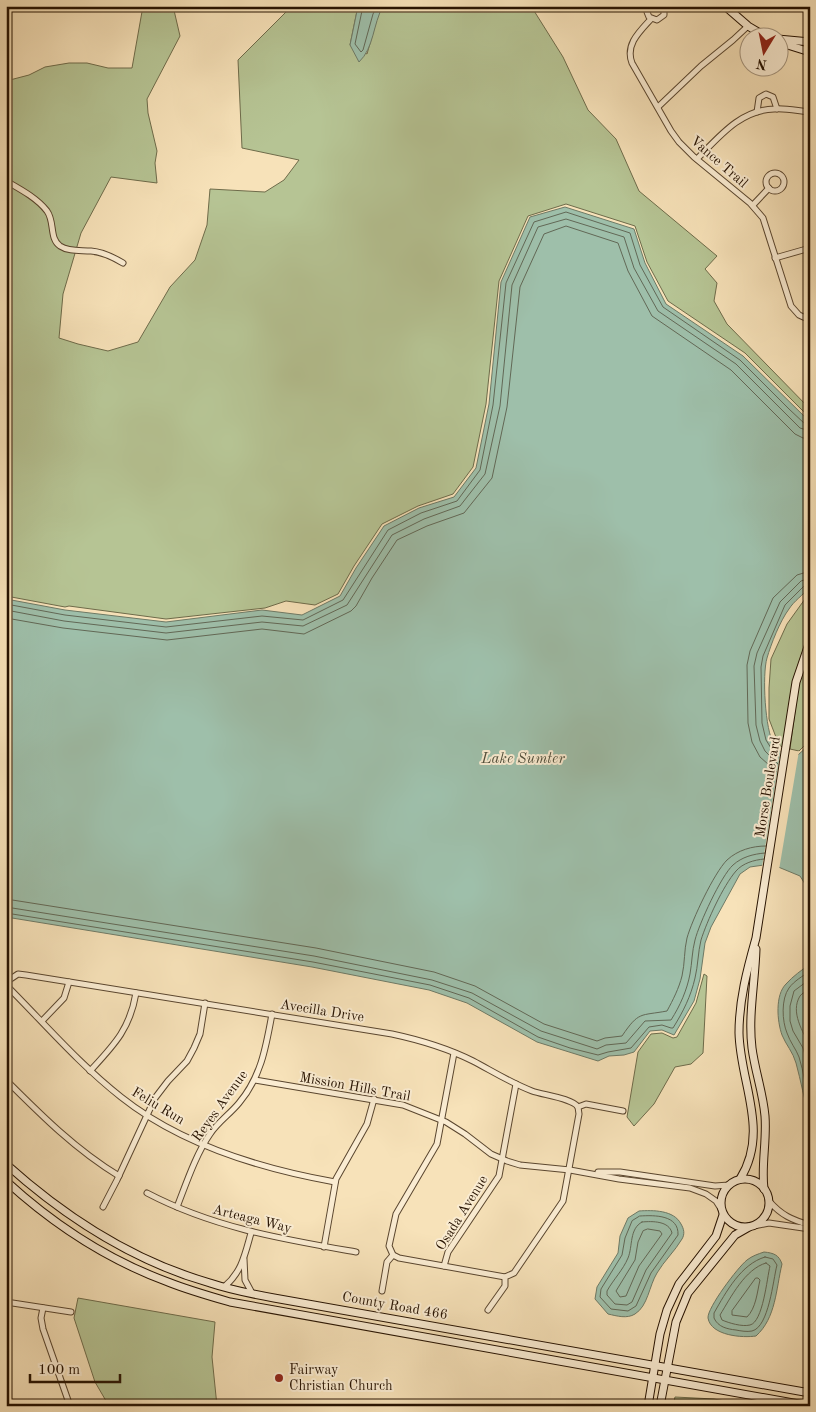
<svg xmlns="http://www.w3.org/2000/svg" width="816" height="1412" font-family="'Old Standard TT',serif">
	<rect width="100%" height="100%" fill="#f7e2b9"/>
	<filter id="stains"><feTurbulence type="fractalNoise" baseFrequency=".004" numOctaves="4"/><feColorMatrix values="0 0 0 0 .2 0 0 0 0 .09 0 0 0 0 .02 0 0 0 .5 -.17"/></filter>
	<radialGradient id="worn" r=".72"><stop offset=".6" stop-color="#630" stop-opacity="0"/><stop offset="1" stop-color="#630" stop-opacity=".3"/></radialGradient>
	<g fill="#b6c494" stroke="#6e6b4a">
		<polygon points="143,6 173,6 180,36 147,99 148,113 157,151 155,163 157,183 111,177 81,233 63,294 59,338 78,344 108,351 138,342 170,287 195,260 207,225 210,189 265,192 284,180 299,160 242,148 238,60 292,6 358,6 350,45 367,54 378,15 383,6 531,6 563,57 588,110 616,139 639,191 717,256 705,269 717,283 714,301 727,324 810,409 810,418 745,353 668,301 647,262 635,226 566,204 528,216 499,281 486,404 473,467 453,494 418,506 382,524 354,566 338,594 315,605 286,601 265,608 166,619 69,606 65,607 6,596 6,81 29,75 45,67 69,63 87,63 108,68 132,68"/>
		<polygon points="810,592 810,635 805,644 793,681 784,748 779,745 769,719 769,688 771,659 787,624"/>
		<polygon points="810,649 810,740 799,751 790,749 799,682"/>
		<polygon points="704,974 707,976 703,1053 691,1064 675,1067 654,1104 634,1126 627,1117 638,1052 651,1034 662,1033 673,1038 677,1037 696,1003"/>
		<polygon points="78,1298 215,1322 212,1357 217,1406 109,1406 95,1382 74,1318"/>
		<polygon points="675,1397 714,1399 753,1406 673,1406"/>
	</g>
	<g fill="#9ebfaa" stroke="#6e7a66">
		<path d="M358,6h25c-10,18 -9,42 -24,56l-9,-17z"/>
		<path d="M565,207l69,22 11,34 21,41 77,52 67,66v165c-7,8 -16,14 -21,22 -9,12 -18,35 -22,49 -5,17 -2,72 7,87 5,7 11,9 19,13l5,-3 12,-11v148l-10,-16 -29,-12 -21,3 -10,7 -29,53 -6,16 -5,36 -6,22 -20,34 -12,-5 -12,1 -16,21 -10,3 -15,1 -11,5 -61,-19 -70,-39 -38,-13 -117,-23 -306,-50v-318l59,11 101,12 96,-12 40,5 38,-19 16,-28 28,-42 35,-18 35,-11 22,-29 13,-64 12,-122 29,-65z"/>
		<path d="M810,964v154c-6,-18 -9,-37 -14,-55 -3,-11 -10,-18 -14,-28 -5,-14 -7,-40 4,-51 7,-8 16,-14 24,-20z"/>
		<path d="M639,1211c14,-1 35,-1 42,13 3,5 4,10 1,15 -7,12 -18,22 -25,34 -8,13 -9,33 -22,41 -8,5 -18,2 -27,0l-13,-15 2,-12 21,-34 2,-17 8,-18z"/>
		<path d="M764,1252c10,1 15,3 18,12 -6,25 -6,54 -26,72 -13,2 -45,0 -48,-18 -1,-10 30,-51 39,-58 5,-4 11,-6 17,-8z"/>
	</g>
	<polygon fill="#f7e2b9" points="781,748 789,754 792,755 799,751 779,870 770,867 762,867"/>
	<g fill="none" stroke-linecap="round" stroke-linejoin="round">
		<g stroke="#626856" stroke-width="1">
			<polyline points="363,6 355,44 361,52 363,50 373,14 377,6"/>
			<polyline points="6,604 65,615 166,627 262,616 303,620 343,600 388,530 421,513 457,501 480,470 493,405 506,283 534,222 566,212 630,233 640,265 663,307 740,360 789,409 805,424 810,425"/>
			<polyline points="6,610 64,621 166,633 262,622 303,626 347,605 392,535 424,519 460,506 485,474 500,406 512,285 538,227 566,219 624,237 634,268 658,311 736,364 800,428 810,431"/>
			<polyline points="6,618 63,628 167,640 262,629 304,634 351,611 356,606 372,578 397,540 427,526 464,513 492,478 507,407 520,287 544,234 566,226 618,243 628,271 652,316 731,370 795,434 803,438 810,439"/>
			<polyline points="779,757 771,748 766,740 762,723 761,667 763,656 785,605 804,586 810,585"/>
			<polyline points="778,764 765,751 760,741 756,725 754,666 757,653 780,602 801,581 810,578"/>
			<polyline points="777,772 760,757 752,742 748,723 747,665 750,651 773,598 797,575 810,571"/>
			<path d="M6,899l310,49 118,24 41,14 69,38 53,17 8,-3 17,-2c17,-25 18,-20 45,-25 6,-11 12,-23 15,-35 3,-13 2,-26 5,-38 5,-18 27,-65 40,-78 11,-10 25,-14 39,-14"/>
			<path d="M6,907l308,49 118,24 40,13 69,38 56,18 9,-4 20,-2 19,-22 26,-1c9,-14 16,-30 19,-46 2,-11 2,-23 5,-34 4,-16 26,-64 38,-75 9,-8 20,-11 32,-12"/>
			<path d="M6,913l307,49 117,23 39,13 69,39 32,11 28,7 10,-3 23,-4 18,-21 13,-2 9,3h2c10,-16 18,-32 22,-50 3,-12 3,-26 6,-38 6,-19 22,-54 35,-69 7,-8 18,-11 28,-12"/>
			<path d="M810,971c-7,5 -16,10 -21,17 -8,11 -7,33 -2,45 3,9 9,16 12,24 5,15 6,31 11,45"/>
			<polyline points="810,979 794,991 790,1006 790,1021 793,1031 803,1048 810,1075"/>
			<path d="M810,989c-3,2 -8,4 -10,7 -10,16 3,36 10,50"/>
			<path d="M640,1216c15,-1 39,-1 38,19l-27,38 -15,33 -8,5 -17,-2 -11,-12 1,-8 21,-34 3,-17 7,-17z"/>
			<path d="M642,1222c11,-1 27,-1 30,11l-26,37 -14,32 -5,3 -12,-1 -8,-9v-4c6,-11 16,-21 21,-33 5,-12 1,-29 14,-36z"/>
			<polygon points="648,1229 660,1231 662,1234 639,1266 626,1296 620,1297 616,1291 635,1260 638,1242 643,1231"/>
			<path d="M765,1257l8,2 4,6c-4,15 -8,62 -25,66 -5,1 -11,0 -16,-1 -9,-1 -18,-3 -22,-12v-5c12,-21 27,-49 51,-56z"/>
			<path d="M766,1263l4,3c-3,12 -7,56 -20,59 -8,2 -21,-2 -28,-5l-2,-5c11,-18 25,-46 46,-52z"/>
			<path d="M756,1278h2l2,2c-3,13 -4,28 -13,37l-15,-2v-4z"/>
		</g>
		<defs>
			<g id="street">
				<polyline points="649,6 647,12 649,17 657,20 664,15 664,9 663,6"/>
				<path d="M651,19c-12,13 -26,26 -19,44l39,68 8,11 15,15 56,46 13,15 28,88 8,9 11,5"/>
				<polyline points="658,107 701,66 733,40 748,26"/>
				<polyline points="757,112 759,98 766,94 773,97 777,109"/>
				<path d="M697,159c22,-22 43,-49 77,-50 12,-1 24,2 36,3"/>
				<circle cx="775" cy="182" r="9"/>
				<path d="M6,181c14,8 31,17 41,30 8,11 2,27 13,35 9,6 21,4 31,5 12,1 22,6 32,12"/>
				<polyline points="753,205 769,188"/>
				<polyline points="775,258 810,248"/>
				<path d="M6,982l12,-8 8,1 366,59c28,6 55,14 81,27 19,10 38,22 59,30 11,4 40,7 46,16l8,-3 37,7"/>
				<path d="M6,985c38,38 73,79 115,112 59,47 141,72 214,85"/>
				<polyline points="42,1021 64,998 69,982"/>
				<path d="M90,1071c24,-26 40,-42 46,-78"/>
				<path d="M6,1080c35,35 70,70 113,96"/>
				<polyline points="255,1080 403,1105 446,1122 465,1134 491,1154 507,1161 520,1165 570,1170 619,1179 690,1188 706,1194 716,1201 721,1209"/>
				<polyline points="598,1172 620,1172 715,1186 729,1185"/>
				<path d="M147,1193c67,35 135,46 209,59"/>
				<path d="M769,1201c12,14 23,19 41,24"/>
				<polyline points="103,1207 117,1180 155,1098 168,1081 187,1061 194,1048 200,1034 205,1003"/>
				<path d="M177,1207c9,-23 19,-53 33,-73 8,-12 20,-20 29,-31 22,-26 27,-56 33,-89"/>
				<polyline points="754,1226 769,1223 810,1229"/>
				<polyline points="324,1247 336,1179 367,1124 374,1099"/>
				<polyline points="393,1255 399,1258 505,1277"/>
				<polyline points="244,1259 245,1280 252,1293"/>
				<polyline points="444,1266 448,1252 499,1176 516,1084"/>
				<path d="M224,1287c18,-15 21,-33 27,-54"/>
				<polyline points="382,1291 387,1262 393,1255 389,1246 396,1214 437,1144 454,1053"/>
				<polyline points="6,1302 71,1312"/>
				<polyline points="43,1308 41,1318 43,1329 70,1406"/>
				<polyline points="488,1310 505,1286 505,1277 514,1273 563,1201 579,1114 578,1107"/>
				<polyline points="6,1399 8,1406"/>
			</g>
			<g id="secondary">
				<polyline points="725,6 748,26 768,38"/>
				<polyline points="778,39 810,42"/>
				<polyline points="778,42 810,52"/>
				<path d="M756,949c-1,33 -8,67 -4,99 3,23 11,45 13,68 2,25 -4,49 -1,73"/>
				<path d="M6,1164c59,53 127,97 204,119 21,7 42,11 64,15l536,95"/>
				<circle cx="745" cy="1203" r="24"/>
				<path d="M740,1179c30,-48 0,-96 -1,-146 0,-33 8,-63 17,-95l40,-256 14,-41"/>
				<path d="M6,1181c47,43 102,79 162,101 20,8 41,14 62,20l580,104"/>
				<polyline points="648,1406 660,1334 667,1310 679,1284 716,1236 723,1215"/>
				<polyline points="660,1406 676,1322 688,1293 735,1235 749,1227"/>
			</g>
		</defs>
		<use href="#street" stroke="#5a462f" stroke-width="7"/>
		<use href="#secondary" stroke="#261201" stroke-width="9"/>
		<use href="#street" stroke="#faecd2" stroke-width="5"/>
		<use href="#secondary" stroke="#faecd2" stroke-width="7"/>
	</g>
	<circle fill="#8f2418" stroke="#faecd2" stroke-width="2" cx="279" cy="1378" r="5"/>
	<g text-anchor="middle" dominant-baseline="central" stroke-width="4" stroke-linejoin="round" paint-order="stroke">
		<g font-size="14" fill="#261201" stroke="#faecd2">
			<text transform="translate(719 162) rotate(41)">Vance Trail</text>
			<text transform="translate(768 787) rotate(-81)">Morse Boulevard</text>
			<text transform="translate(322 1011) rotate(9)">Avecilla Drive</text>
			<text transform="translate(355 1087) rotate(10)">Mission Hills Trail</text>
			<text transform="translate(158 1106) rotate(31)">Feliu Run</text>
			<text transform="translate(220 1106) rotate(-54)">Reyes Avenue</text>
			<text transform="translate(462 1213) rotate(-58)">Osada Avenue</text>
			<text transform="translate(252 1219) rotate(14)">Arteaga Way</text>
			<text transform="translate(395 1306) rotate(10)">County Road 466</text>
		</g>
		<g font-size="14" fill="#261201" stroke="#faecd2" text-anchor="start">
			<text x="289" y="1370">Fairway<tspan x="289" dy="16">Christian Church</tspan></text>
		</g>
		<g font-size="15" font-style="italic" fill="#504f3c" stroke="#faecd2">
			<text x="523" y="759">Lake Sumter</text>
		</g>
	</g>
	<rect width="816" height="1412" fill="none" stroke="#f7e2b9" stroke-width="25"/>
	<rect x="8" y="8" width="801" height="1397" fill="none" stroke="#261201" stroke-width="2.5"/>
	<rect x="12" y="12" width="791" height="1387" fill="none" stroke="#261201"/>
	<g transform="translate(764 52) rotate(190)"><circle r="24" fill="#faecd2" stroke="#a5957e"/>
	<path d="M0-4L9 19L0 12L-9 19Z" fill="#8f2418"/>
	<text y="-8" font-size="14" font-weight="bold" text-anchor="middle" fill="#261201">N</text>
	</g>
	<path d="M30 1374v8h90v-8" fill="none" stroke="#261201" stroke-width="2.5"/>
	<text x="38" y="1374" font-size="15" fill="#261201" stroke="#faecd2" stroke-width="4" paint-order="stroke">100 m</text>
	<rect width="100%" height="100%" filter="url(#stains)"/>
	<rect width="100%" height="100%" fill="url(#worn)"/>
</svg>
